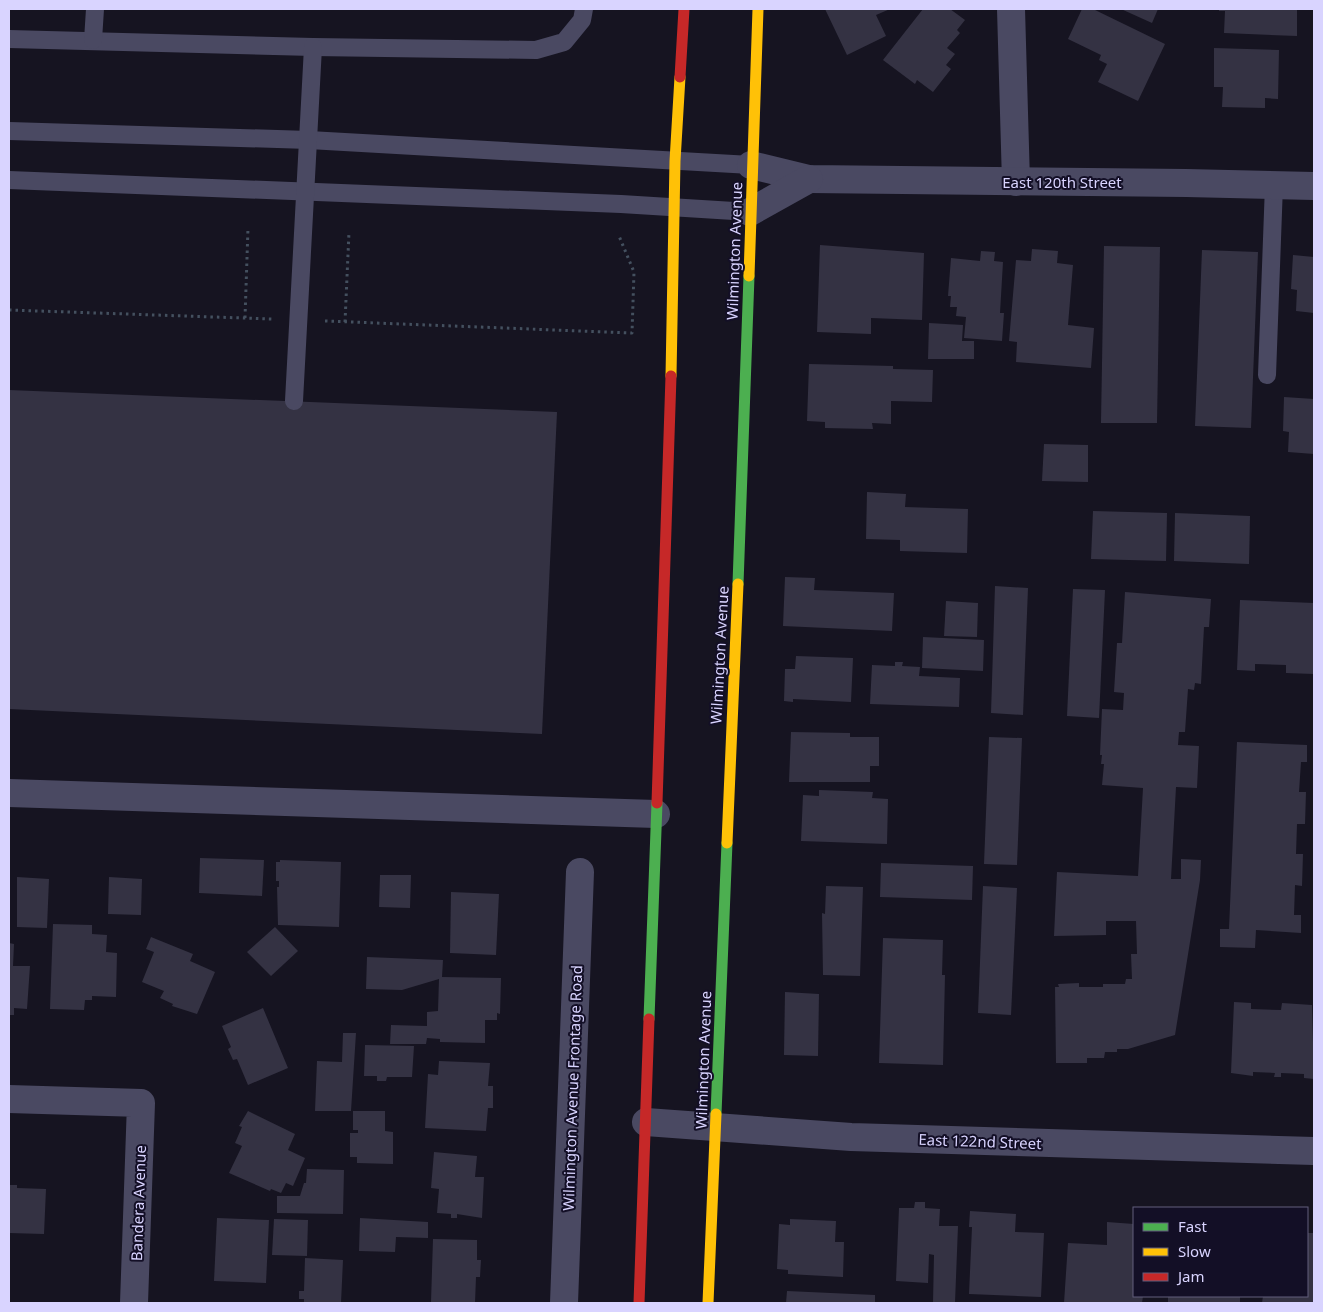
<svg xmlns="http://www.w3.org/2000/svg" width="1323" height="1312" font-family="'Noto Sans',sans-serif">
	<rect width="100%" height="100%" fill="#161421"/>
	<g fill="#343243">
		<polygon points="825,9 890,9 876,15 886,36 847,55"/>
		<polygon points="923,9 950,9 965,20 957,30 960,33 947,48 955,54 946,65 951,69 933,92 917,80 915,84 883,60"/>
		<polygon points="1082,9 1093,9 1165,44 1138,101 1098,82 1107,64 1099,60 1101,55 1068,39"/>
		<polygon points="1121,9 1158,9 1152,23"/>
		<polygon points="1219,9 1297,9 1297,36 1224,33 1225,11 1219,11"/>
		<polygon points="1214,48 1279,50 1278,99 1265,98 1265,108 1222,107 1223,87 1214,87"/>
		<polygon points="820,245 924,253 922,320 871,318 871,334 817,332"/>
		<polygon points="1104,246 1160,247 1157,423 1101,423"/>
		<polygon points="1032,249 1058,251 1057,263 1073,265 1068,325 1094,328 1091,368 1016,362 1017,342 1009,341 1016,260 1031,261"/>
		<polygon points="1202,250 1258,252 1251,428 1195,426"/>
		<polygon points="981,251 995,252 994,261 1003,262 1000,313 1004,313 1002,341 964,338 966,317 956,316 957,307 950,307 951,296 948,296 951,258 980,261"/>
		<polygon points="1293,255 1314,257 1314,313 1296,311 1297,290 1291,289"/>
		<polygon points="929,323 963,325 962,341 974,341 974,359 928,359"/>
		<polygon points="809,364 893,366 893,369 933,370 932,402 891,401 891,424 872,423 873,429 825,428 825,422 807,421"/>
		<polygon points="9,390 557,412 542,734 9,709"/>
		<polygon points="1284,397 1314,399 1314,454 1288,452 1289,432 1283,431"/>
		<polygon points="1044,444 1088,445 1088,482 1042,481"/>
		<polygon points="867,492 906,494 905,507 968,509 967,553 900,551 900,540 866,539"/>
		<polygon points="1093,511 1167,513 1166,561 1091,559"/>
		<polygon points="1175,513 1250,516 1249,564 1174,561"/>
		<polygon points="785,577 815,578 814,590 894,593 892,631 783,626"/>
		<polygon points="995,586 1028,588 1023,715 991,713"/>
		<polygon points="1073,589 1105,590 1099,718 1067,716"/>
		<polygon points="1125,592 1211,599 1209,627 1204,627 1201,684 1195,683 1194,690 1188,689 1185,732 1179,732 1178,745 1199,746 1197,788 1176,787 1171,879 1181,879 1181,859 1201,860 1200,880 1175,1035 1128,1049 1117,1049 1117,1052 1105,1052 1104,1058 1087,1058 1087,1063 1056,1063 1055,987 1059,987 1058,984 1079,983 1079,987 1103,987 1103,984 1125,984 1126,979 1132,979 1131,954 1137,954 1136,921 1106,921 1106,935 1054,936 1057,872 1138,876 1143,788 1102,785 1104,764 1101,764 1102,755 1100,755 1102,709 1123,710 1124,693 1114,692 1117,643 1122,643"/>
		<polygon points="1240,600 1314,603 1314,674 1286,673 1286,665 1255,664 1255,671 1237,670"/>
		<polygon points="946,601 978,603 977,637 944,636"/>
		<polygon points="923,637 984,640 983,671 922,668"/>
		<polygon points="796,656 853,658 851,702 793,699 793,702 784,701 785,669 795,669"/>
		<polygon points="895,662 903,662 902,666 920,667 919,676 960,678 959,707 870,704 872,665 895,666"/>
		<polygon points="791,732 850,733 850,737 879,737 879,766 870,766 870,782 789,782"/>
		<polygon points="989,737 1022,738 1017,865 984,864"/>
		<polygon points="1237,742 1307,745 1307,762 1301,762 1299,792 1306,792 1305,824 1297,824 1296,854 1303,854 1302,886 1295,885 1294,915 1301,915 1301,933 1256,930 1255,948 1220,947 1220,929 1229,929"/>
		<polygon points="819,790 873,792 872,798 888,799 887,844 801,841 803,795 819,796"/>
		<polygon points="200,858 264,860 262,896 199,893"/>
		<polygon points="280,860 341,862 339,927 278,925 277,887 279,887 279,881 276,881 276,862 280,862"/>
		<polygon points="881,863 973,866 972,900 880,897"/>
		<polygon points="380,875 411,875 410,908 379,907"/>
		<polygon points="17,877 49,879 47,928 17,927"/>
		<polygon points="109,877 142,879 141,915 108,914"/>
		<polygon points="826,886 863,887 860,976 823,975 822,913 825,914"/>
		<polygon points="983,886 1017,888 1011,1015 978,1013"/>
		<polygon points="451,892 499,894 496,955 450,953"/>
		<polygon points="53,924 92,925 92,934 107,935 106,952 117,953 116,997 92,996 92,1000 85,1000 84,1010 50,1009"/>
		<polygon points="275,927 298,951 271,976 247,952"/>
		<polygon points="151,937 193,954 190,961 215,972 197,1014 172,1006 173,1004 160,998 164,991 142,982 154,952 146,949"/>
		<polygon points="883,938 943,940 942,975 945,975 943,1065 879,1063"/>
		<polygon points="9,943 14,944 13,966 30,966 27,1009 14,1008 14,1015 9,1015"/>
		<polygon points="367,957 443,960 442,977 501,978 500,1014 497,1013 497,1020 485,1020 485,1043 440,1042 440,1039 427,1038 426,1044 390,1044 391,1025 427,1026 427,1012 438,1011 439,979 402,990 366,989"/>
		<polygon points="785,992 819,994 818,1056 784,1055"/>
		<polygon points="1234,1002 1251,1003 1251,1009 1281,1010 1282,1003 1312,1005 1314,1079 1304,1078 1304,1074 1281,1073 1281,1077 1274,1077 1275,1073 1253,1072 1253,1076 1231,1073"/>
		<polygon points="263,1008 288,1068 248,1085 237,1059 233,1060 228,1049 231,1047 222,1026"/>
		<polygon points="343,1033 356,1033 351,1111 315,1111 317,1061 342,1062"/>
		<polygon points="365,1045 414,1046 412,1077 387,1077 386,1081 377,1081 377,1076 364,1076"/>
		<polygon points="439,1061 490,1063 488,1086 493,1086 493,1108 488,1108 486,1131 425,1128 428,1074 438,1075"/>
		<polygon points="248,1111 295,1134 288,1150 305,1158 293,1186 286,1183 281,1193 271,1189 270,1191 229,1173 242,1146 235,1143 242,1127 239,1126"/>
		<polygon points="353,1111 385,1111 385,1131 393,1132 393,1164 357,1163 357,1157 350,1157 350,1133 358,1133 358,1130 353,1130"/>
		<polygon points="434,1152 477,1156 475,1177 484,1177 482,1218 457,1214 457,1218 451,1218 451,1214 437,1213 439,1189 431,1188"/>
		<polygon points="307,1169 344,1170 343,1214 277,1213 277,1196 300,1196 304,1183 306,1183"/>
		<polygon points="9,1185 17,1185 17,1188 46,1189 44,1234 9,1233"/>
		<polygon points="915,1202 925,1202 925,1208 940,1209 939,1226 958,1226 955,1303 933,1303 934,1255 929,1254 928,1283 896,1281 899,1208 914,1208"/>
		<polygon points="970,1211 1016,1214 1015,1232 1044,1233 1041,1297 969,1294 972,1227 969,1227"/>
		<polygon points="217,1218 269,1220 266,1283 214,1281"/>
		<polygon points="360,1218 428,1222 428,1238 396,1237 395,1252 359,1251"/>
		<polygon points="274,1219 308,1220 307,1256 272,1255"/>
		<polygon points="790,1219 836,1221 835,1242 844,1242 843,1277 788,1274 788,1270 777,1269 779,1224 790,1225"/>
		<polygon points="1107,1222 1134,1224 1134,1296 1143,1296 1142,1303 1064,1303 1068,1243 1107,1245"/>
		<polygon points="1307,1233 1314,1233 1314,1303 1262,1303 1263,1296 1307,1296"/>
		<polygon points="433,1239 477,1240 477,1260 481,1260 480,1277 476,1277 475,1303 431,1302"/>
		<polygon points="305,1258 343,1260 341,1303 304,1302 304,1299 299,1299 299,1291 304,1291"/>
		<polygon points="787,1291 875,1295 875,1303 786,1303"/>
		<polygon points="1168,1296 1240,1296 1240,1303 1168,1302"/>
	</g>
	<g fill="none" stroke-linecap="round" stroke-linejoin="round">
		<g stroke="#44505f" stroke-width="3" stroke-dasharray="2.5 4" stroke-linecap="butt">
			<polyline points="9,310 272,319"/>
			<polyline points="245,318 248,228"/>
			<polyline points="325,321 632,333 634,272 619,236"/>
			<polyline points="345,322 349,232"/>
		</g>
		<g stroke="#4a4962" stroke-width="18">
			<polyline points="9,39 313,47 536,50 564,42 582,20 584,9"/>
			<polyline points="93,40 95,9"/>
			<polyline points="9,131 309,140 751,165"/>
			<polyline points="9,180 621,204 750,212"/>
			<polyline points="1267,375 1274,185"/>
			<polyline points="294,401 313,47"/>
		</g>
		<g stroke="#4a4962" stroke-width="28">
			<polyline points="1011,9 1016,182"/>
			<polyline points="751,165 809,179 1186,183 1314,186"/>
			<polyline points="750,212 809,179"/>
			<polyline points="9,793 656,814"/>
			<polyline points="9,1099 141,1103 134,1303"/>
			<polyline points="646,1122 851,1137 1314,1151"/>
			<polyline points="564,1303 580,872"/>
		</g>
		<g stroke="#4caf50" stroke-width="11">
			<polyline points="738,584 749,276"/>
			<polyline points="649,1019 657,803"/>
			<polyline points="716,1114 727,843"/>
		</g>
		<g stroke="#ffc107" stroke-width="11">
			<polyline points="749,276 758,9"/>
			<polyline points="671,376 675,161 680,77"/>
			<polyline points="727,843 738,584"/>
			<polyline points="708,1303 716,1114"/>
		</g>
		<g stroke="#c62828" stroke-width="11">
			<polyline points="680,77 684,9"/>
			<polyline points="657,803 671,376"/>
			<polyline points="639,1303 649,1019"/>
		</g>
	</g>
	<g text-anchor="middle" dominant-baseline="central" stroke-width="4" stroke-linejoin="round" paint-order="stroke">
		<g font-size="15" fill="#d9d4ff" stroke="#130f26">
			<text x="1062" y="182">East 120th Street</text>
			<text transform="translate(734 251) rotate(-88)">Wilmington Avenue</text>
			<text transform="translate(719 655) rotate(-87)">Wilmington Avenue</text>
			<text transform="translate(703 1060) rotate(-88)">Wilmington Avenue</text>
			<text transform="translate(572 1088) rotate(-88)">Wilmington Avenue Frontage Road</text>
			<text transform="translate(980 1141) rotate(2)">East 122nd Street</text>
			<text transform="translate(138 1203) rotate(-88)">Bandera Avenue</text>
		</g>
	</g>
	<rect width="1323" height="1312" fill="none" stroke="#d9d4ff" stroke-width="20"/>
	<rect x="1133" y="1207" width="175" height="90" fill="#130f26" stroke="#625e7d"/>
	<rect x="1143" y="1223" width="25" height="8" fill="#4caf50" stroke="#625e7d"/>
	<text x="1178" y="1232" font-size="15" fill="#d9d4ff">Fast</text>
	<rect x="1143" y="1248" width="25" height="8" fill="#ffc107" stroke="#625e7d"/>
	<text x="1178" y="1257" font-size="15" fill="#d9d4ff">Slow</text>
	<rect x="1143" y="1273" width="25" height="8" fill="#c62828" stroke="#625e7d"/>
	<text x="1178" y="1282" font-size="15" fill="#d9d4ff">Jam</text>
</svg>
